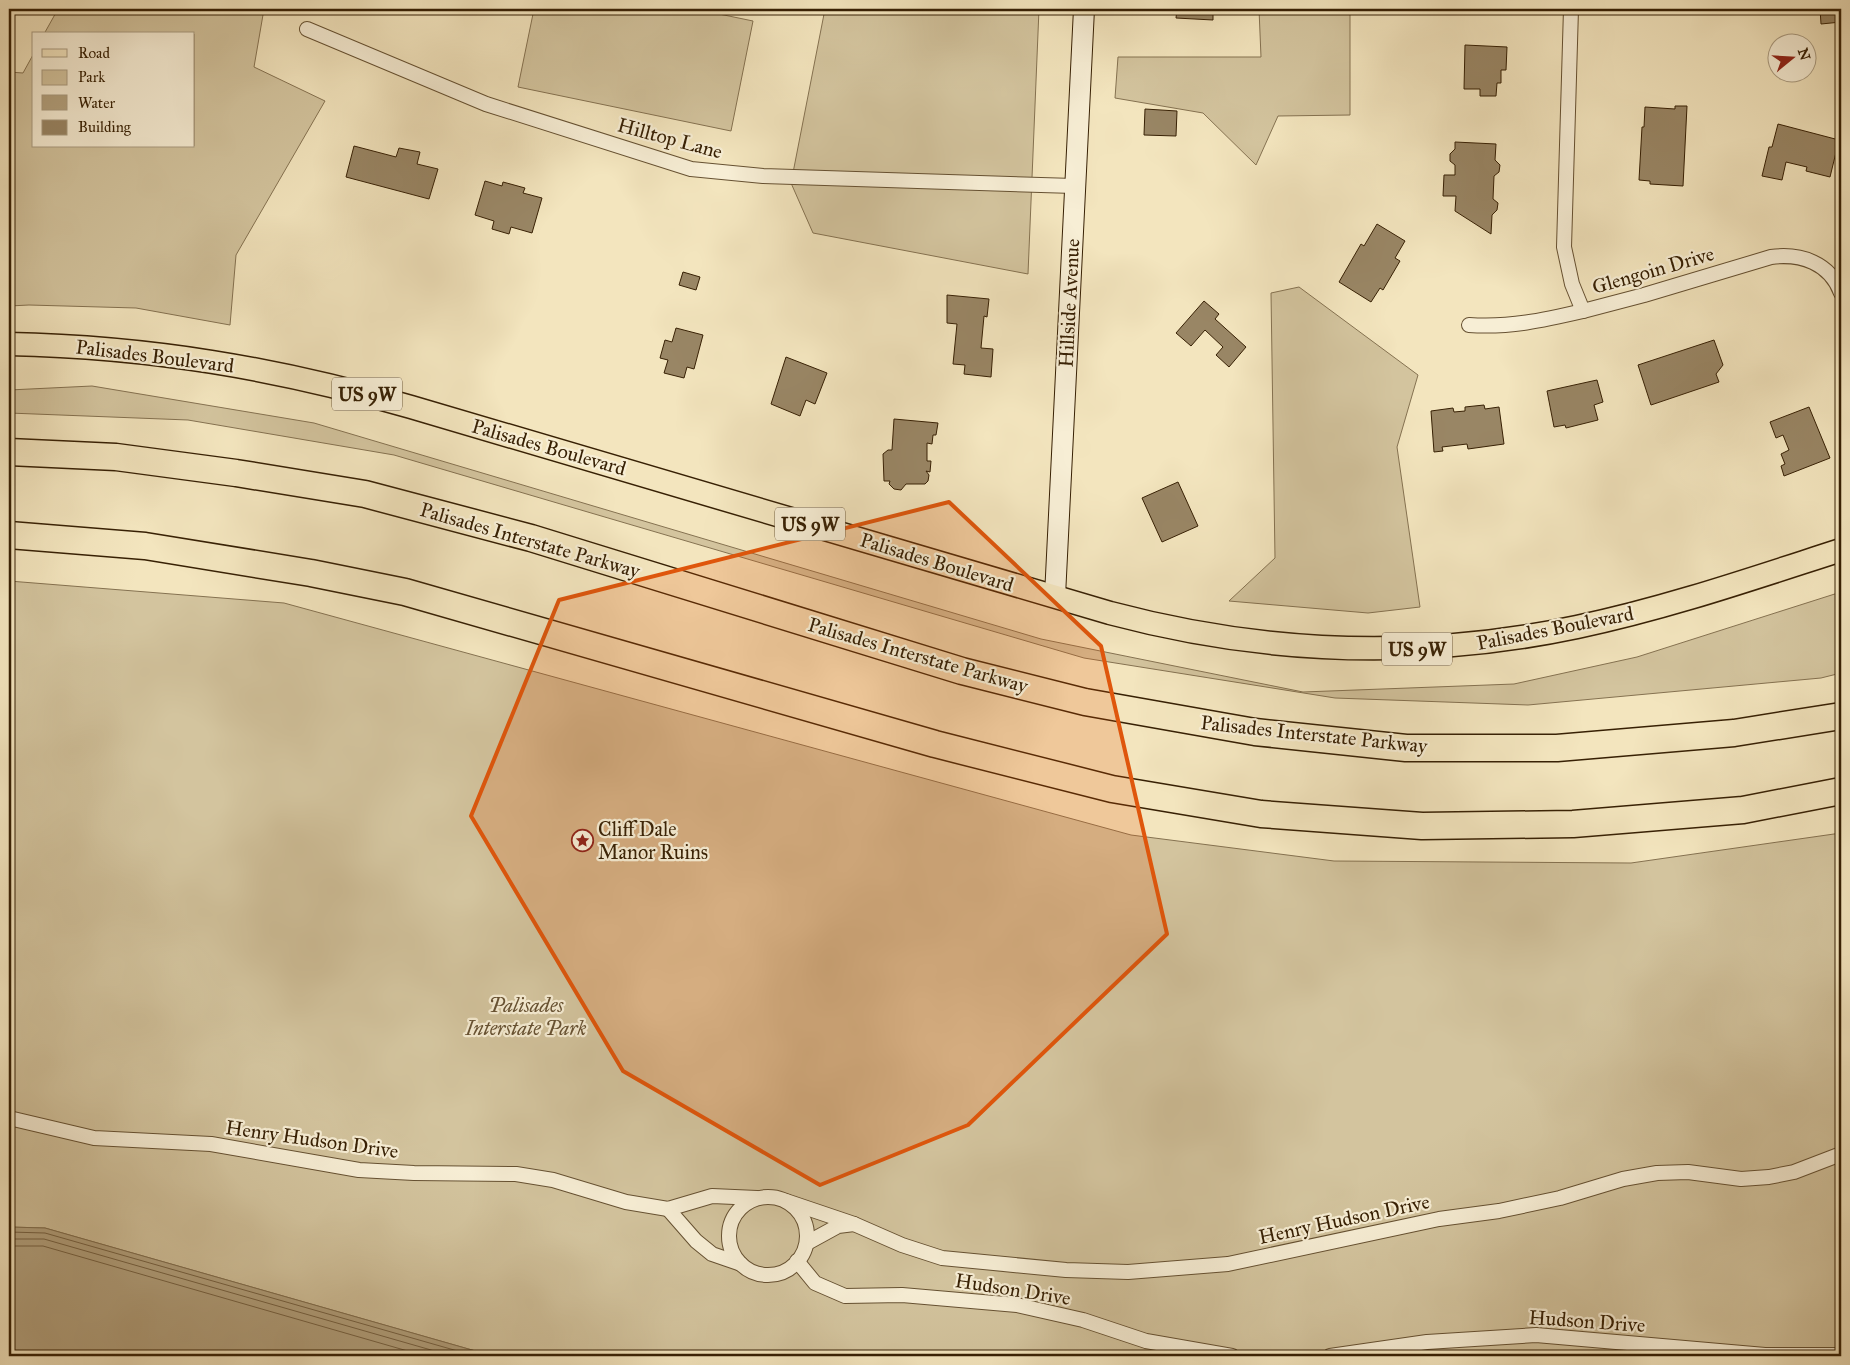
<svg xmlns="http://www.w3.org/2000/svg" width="1850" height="1365" font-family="'IM FELL Great Primer',serif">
	<rect width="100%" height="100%" fill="#f3e5be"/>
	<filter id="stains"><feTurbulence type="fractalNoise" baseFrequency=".004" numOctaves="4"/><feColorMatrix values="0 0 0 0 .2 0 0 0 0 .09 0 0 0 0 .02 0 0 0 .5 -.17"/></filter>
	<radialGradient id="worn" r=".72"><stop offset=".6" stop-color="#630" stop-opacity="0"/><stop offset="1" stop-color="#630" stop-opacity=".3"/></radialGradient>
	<g fill="#d3c49e" stroke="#857251">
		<polygon points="58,9 264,9 254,67 325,101 236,255 230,325 136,308 29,305 9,306 9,72 23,73 34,53 34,146 194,146 194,34 44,34"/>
		<polygon points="534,9 695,9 753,21 731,131 518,87"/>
		<polygon points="825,9 1039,9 1028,274 813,233 791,183"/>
		<polygon points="1259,9 1350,9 1350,115 1278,116 1256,165 1203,113 1115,98 1118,57 1261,57"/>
		<polygon points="1299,287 1418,375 1397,447 1420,607 1368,613 1229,601 1275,558 1271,293"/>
		<polygon points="92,386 314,423 1041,639 1303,692 1514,684 1637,657 1841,592 1841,673 1821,678 1528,705 1335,698 1084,658 394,455 188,420 9,413 9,390"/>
		<polygon points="9,581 284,603 1131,835 1334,861 1631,863 1841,833 1841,1356 493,1356 45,1228 9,1227"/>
	</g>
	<polygon fill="#b3a27f" stroke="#816e4e" points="9,1227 45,1228 493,1356 9,1356"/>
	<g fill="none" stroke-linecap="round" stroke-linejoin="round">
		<g stroke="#756142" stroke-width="1">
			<polyline points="9,1232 45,1233 475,1356"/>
			<polyline points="9,1239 44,1239 452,1356"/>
			<polyline points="9,1246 43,1246 425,1356"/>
		</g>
	</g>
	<g fill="#998665" stroke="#372004">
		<polygon points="1177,9 1213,9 1213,20 1176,18"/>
		<polygon points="1820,9 1841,9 1841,22 1821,24"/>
		<polygon points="1465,45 1507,47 1506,70 1501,70 1501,83 1497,83 1496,96 1480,96 1480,89 1464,89"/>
		<polygon points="1675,106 1687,106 1683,186 1650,184 1650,181 1639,180 1642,127 1644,127 1645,107 1675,109"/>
		<polygon points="1145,109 1177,111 1176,136 1144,135"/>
		<polygon points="1778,124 1839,140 1830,177 1806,171 1807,167 1786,162 1782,180 1762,176 1769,147 1772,147"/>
		<polygon points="1455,142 1496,144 1495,160 1500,165 1499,172 1494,176 1493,199 1498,203 1497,210 1492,215 1491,234 1455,211 1456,196 1443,196 1444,175 1455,175 1455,165 1450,161 1450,154 1455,149"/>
		<polygon points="354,146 396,157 399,148 420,152 417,164 438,169 429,199 346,177"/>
		<polygon points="485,181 502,186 503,182 525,188 523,193 542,198 532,233 511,227 509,234 492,229 494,221 475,215"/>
		<polygon points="1377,224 1405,241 1395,258 1400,261 1383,290 1380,288 1371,302 1339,282 1361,244 1364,246"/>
		<polygon points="683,272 700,277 696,290 679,285"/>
		<polygon points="947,295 989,299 987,317 984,316 981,348 993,349 991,377 964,374 965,365 953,364 957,324 947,323"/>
		<polygon points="1204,301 1219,314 1215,319 1246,347 1229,367 1216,355 1223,347 1205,330 1191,346 1176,333"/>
		<polygon points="676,328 703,335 694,369 687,367 684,378 664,373 668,360 660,358 665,340 672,342"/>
		<polygon points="1714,340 1723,365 1716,374 1719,382 1651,405 1638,365"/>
		<polygon points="786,357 827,373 815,404 806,400 800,416 771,404"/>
		<polygon points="1597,380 1603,402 1594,405 1598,420 1566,428 1565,425 1554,427 1547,391"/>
		<polygon points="1484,405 1485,409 1499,407 1504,444 1468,449 1467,444 1442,447 1443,451 1434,452 1431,411 1453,408 1454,412 1465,411 1465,407"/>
		<polygon points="1809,407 1830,458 1784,476 1781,466 1785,464 1781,454 1789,450 1783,435 1776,438 1770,422"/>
		<polygon points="894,419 938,423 936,435 933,435 932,444 927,443 927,461 931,461 930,472 926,471 929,475 928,481 925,484 906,484 901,490 894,489 889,484 890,481 884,481 883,454 888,450 892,450"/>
		<polygon points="1178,482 1198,526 1162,542 1142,498"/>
	</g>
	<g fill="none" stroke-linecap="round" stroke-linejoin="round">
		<defs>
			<g id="minor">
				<path d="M1571,9l-7,238 8,37 11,27 61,-16 127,-38c30,-4 59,6 70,36"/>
				<polyline points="307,29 486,104 691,169 763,176 1074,186"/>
				<path d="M1469,325c40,3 75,-5 114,-14"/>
				<polyline points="9,1118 94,1138 211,1144 359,1170 414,1173 516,1174 553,1180 626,1202 668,1209 712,1196 757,1198"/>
				<circle cx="768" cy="1236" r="39"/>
				<polyline points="786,1201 854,1224 902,1245 942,1258 1066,1270 1128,1272 1228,1264 1439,1219 1499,1211 1560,1198 1623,1179 1657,1173 1688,1172 1741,1179 1769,1177 1794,1172 1841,1154"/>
				<polyline points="668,1209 696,1241 712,1254 741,1264"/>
				<polyline points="807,1243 838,1226 854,1224"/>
				<polyline points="797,1261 815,1283 845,1296 902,1295 1017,1305 1083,1320 1146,1341 1232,1356"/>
				<polyline points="1330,1356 1427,1342 1536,1335 1765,1355 1841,1355"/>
			</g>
			<polyline id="secondary" points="1055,596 1084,9"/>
			<path id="primary" d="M9,344c141,3 267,24 402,63l699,206c154,41 311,47 467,14 90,-19 177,-49 264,-77"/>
			<g id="motorway">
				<polyline points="9,452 116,457 236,473 365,494 531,538 962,671 1085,702 1255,732 1406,748 1557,748 1734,733 1841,716"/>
				<polyline points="9,535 145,546 311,573 405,592 935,744 1112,789 1261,814 1422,826 1573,824 1743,810 1841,791"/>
			</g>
		</defs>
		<use href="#minor" stroke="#665132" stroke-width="16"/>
		<use href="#secondary" stroke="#372004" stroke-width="22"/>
		<use href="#primary" stroke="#372004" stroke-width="25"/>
		<use href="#motorway" stroke="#372004" stroke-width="29"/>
		<use href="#minor" stroke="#f7eed5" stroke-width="14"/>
		<use href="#secondary" stroke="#f7eed5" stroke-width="20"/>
		<use href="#primary" stroke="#f3e5be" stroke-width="22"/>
		<use href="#motorway" stroke="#f3e5be" stroke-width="26"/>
	</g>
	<path fill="#df560c" fill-opacity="0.2" stroke="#df560c" stroke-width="4" stroke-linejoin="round" d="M949,502l152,144 66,288 -199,191 -148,60 -197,-114 -152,-255 88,-216z"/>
	<defs>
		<symbol id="sight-ring" viewBox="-11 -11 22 22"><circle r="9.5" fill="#f7eed5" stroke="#8f2418" stroke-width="1.5"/><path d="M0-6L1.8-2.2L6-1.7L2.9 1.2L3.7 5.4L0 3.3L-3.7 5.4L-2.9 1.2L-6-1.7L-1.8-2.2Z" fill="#8f2418"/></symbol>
	</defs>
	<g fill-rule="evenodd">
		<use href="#sight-ring" x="570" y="828" width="25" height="25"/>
	</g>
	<g text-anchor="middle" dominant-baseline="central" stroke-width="4.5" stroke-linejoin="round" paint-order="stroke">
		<g fill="#f7eed5" stroke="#715e43" stroke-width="1">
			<rect x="332" y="377.5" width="70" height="33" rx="4"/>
			<rect x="775" y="507.5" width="70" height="33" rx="4"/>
			<rect x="1382" y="632.5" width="70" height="33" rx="4"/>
		</g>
		<g font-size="19" font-weight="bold" fill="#372004">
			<text x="367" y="394">US 9W</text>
			<text x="810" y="524">US 9W</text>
			<text x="1417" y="649">US 9W</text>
		</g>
		<g font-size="20" fill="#372004" stroke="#f7eed5">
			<text transform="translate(670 138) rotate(15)">Hilltop Lane</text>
			<text transform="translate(1653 270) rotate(-16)">Glengoin Drive</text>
			<text transform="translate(1069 303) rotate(-87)">Hillside Avenue</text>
			<text transform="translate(155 356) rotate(7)">Palisades Boulevard</text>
			<text transform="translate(549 447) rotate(16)">Palisades Boulevard</text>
			<text transform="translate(530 540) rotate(16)">Palisades Interstate Parkway</text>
			<text transform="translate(937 562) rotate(17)">Palisades Boulevard</text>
			<text transform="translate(1555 628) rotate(-11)">Palisades Boulevard</text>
			<text transform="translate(918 655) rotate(16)">Palisades Interstate Parkway</text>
			<text transform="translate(1314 734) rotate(6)">Palisades Interstate Parkway</text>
			<text transform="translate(312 1139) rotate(8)">Henry Hudson Drive</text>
			<text transform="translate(1344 1219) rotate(-12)">Henry Hudson Drive</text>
			<text transform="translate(1013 1289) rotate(9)">Hudson Drive</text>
			<text transform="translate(1587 1321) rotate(4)">Hudson Drive</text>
		</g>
		<g font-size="20" fill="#372004" stroke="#f7eed5" text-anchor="start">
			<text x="598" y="829">Cliff Dale<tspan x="598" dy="23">Manor Ruins</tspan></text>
		</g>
		<g font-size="20" font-style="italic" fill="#665132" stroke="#f7eed5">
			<text x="526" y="1005">Palisades<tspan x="526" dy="23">Interstate Park</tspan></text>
		</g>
	</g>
	<rect width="1850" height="1365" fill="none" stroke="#f3e5be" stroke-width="30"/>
	<rect x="10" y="10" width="1830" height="1345" fill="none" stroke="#372004" stroke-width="2.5"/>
	<rect x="15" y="15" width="1820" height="1335" fill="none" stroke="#372004"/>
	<rect x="32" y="32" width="162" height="115" fill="#f7eed5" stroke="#aa9c81"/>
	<rect x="42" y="49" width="25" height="8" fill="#f3e5be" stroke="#aa9c81"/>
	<text x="78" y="58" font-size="15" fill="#372004">Road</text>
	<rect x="42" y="70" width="25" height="15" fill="#d3c49e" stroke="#aa9c81"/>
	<text x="78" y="82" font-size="15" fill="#372004">Park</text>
	<rect x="42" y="95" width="25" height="15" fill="#b3a27f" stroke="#aa9c81"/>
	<text x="78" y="108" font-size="15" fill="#372004">Water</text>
	<rect x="42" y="120" width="25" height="15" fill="#998665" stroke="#aa9c81"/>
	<text x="78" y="132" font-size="15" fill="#372004">Building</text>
	<g transform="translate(1792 58) rotate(72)"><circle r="24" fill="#f7eed5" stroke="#aa9c81"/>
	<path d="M0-4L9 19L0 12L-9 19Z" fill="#8f2418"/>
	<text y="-8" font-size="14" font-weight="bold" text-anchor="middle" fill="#372004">N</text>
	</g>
	<rect width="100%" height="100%" filter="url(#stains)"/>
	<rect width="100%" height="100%" fill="url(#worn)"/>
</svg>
